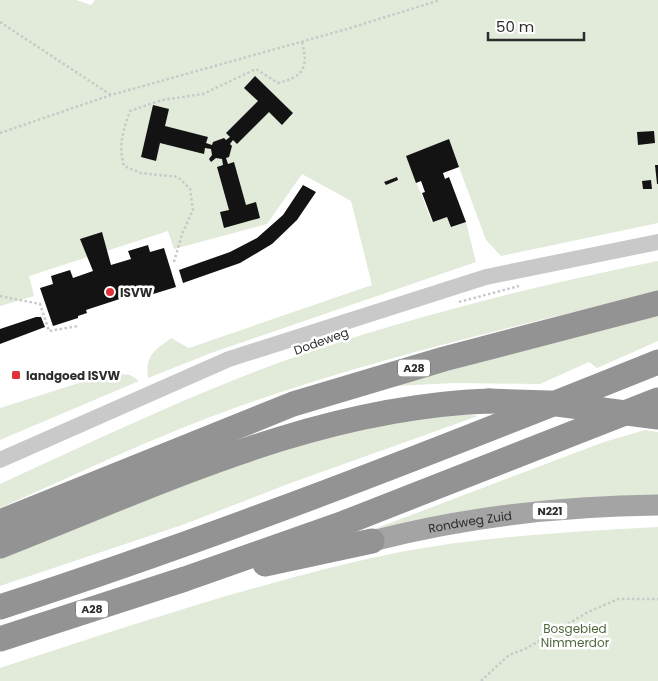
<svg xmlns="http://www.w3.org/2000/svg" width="658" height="681" font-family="Poppins,sans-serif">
	<rect width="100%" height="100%" fill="#fff"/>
	<g fill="#e2eada">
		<path d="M0,0h76l15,5 4,-5h563v223l-157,33 -15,-16 -37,-100 -43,16 26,66 15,-5 5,10 14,-5 10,40 -265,91 -63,25c-3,-23 7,-28 23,-40l18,10 183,-63 -21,-84 -49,-27 -35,50 -93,25 -6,-18 -139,45 5,20 -34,10z"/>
		<path d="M658,261v31c-140,33 -282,66 -418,114 -82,29 -161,67 -240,102v-24c92,-42 183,-86 278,-121 124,-44 251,-76 380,-102z"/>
		<polygon points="658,312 658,341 597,368 589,362 540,384 455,383 394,386"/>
		<polygon points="121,374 130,375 139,381 0,440 0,408 101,376"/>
		<polygon points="456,413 478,416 288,484 185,524 0,586 0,556 271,451 373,423"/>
		<path d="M645,430l13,2v64c-96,8 -196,9 -289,35l235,-89z"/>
		<path d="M658,527v154h-658v-13c130,-42 261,-87 395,-115 86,-17 176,-21 263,-26z"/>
	</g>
	<g fill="#131313">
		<polygon points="255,76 293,113 282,125 269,112 237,144 233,140 230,144 232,146 229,157 226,158 228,164 234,162 246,205 256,202 260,218 224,228 220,212 229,210 217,167 223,165 222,159 216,158 211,162 209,159 212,155 211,149 205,148 204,154 160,143 156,161 141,157 153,105 169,109 165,126 208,137 206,143 212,145 213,142 224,138 226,140 230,137 226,133 258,101 244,88"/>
		<polygon points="654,131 655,143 638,145 637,132"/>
		<polygon points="449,139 459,167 443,173 445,179 449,177 466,222 451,227 447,217 433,222 422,193 425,192 421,181 416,183 406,156"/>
		<polygon points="655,165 658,165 658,184 657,184"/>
		<polygon points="397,177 398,180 386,185 384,182"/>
		<polygon points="651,180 652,189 643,189 642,181"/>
		<polygon points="303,185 316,192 297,220 272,244 240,263 183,283 179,270 230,252 257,238 283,215"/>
		<polygon points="102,232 111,265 131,259 128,251 148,245 150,252 164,248 176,287 150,295 149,293 139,296 138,293 86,310 87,313 78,316 78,318 53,326 40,288 53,284 51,276 70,270 73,278 93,271 80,239"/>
		<polygon points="36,317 41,317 45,327 0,344 0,329"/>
	</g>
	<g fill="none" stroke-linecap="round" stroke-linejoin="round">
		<g stroke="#c9c9c9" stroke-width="2.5" stroke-dasharray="2.5 2.5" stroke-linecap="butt">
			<polyline points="0,22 111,95"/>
			<polyline points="0,133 111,95 347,29 440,0"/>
			<path d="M174,262l8,-28 11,-24 -3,-21 -12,-12 -37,-4 -17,-7c-6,-20 -1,-36 6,-55l32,-11 41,-6 53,-25 22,14c25,-6 31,-15 24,-41"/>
			<polyline points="0,296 40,304 49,331 78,326"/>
			<polyline points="459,302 519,286"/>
			<polyline points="481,681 509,655 527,648 588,612 618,599 658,599"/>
		</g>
		<polyline stroke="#c9c9c9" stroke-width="16" points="0,460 229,359 486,277 658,242"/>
		<path stroke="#a4a4a4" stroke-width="21" id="s1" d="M372,541c93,-24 191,-35 286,-36"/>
		<g stroke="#939393" stroke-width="25">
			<polyline points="0,522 293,404 444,359 658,303"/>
			<path d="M0,546c159,-62 315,-139 489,-145"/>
			<polyline points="265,564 372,541"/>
			<path d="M0,607c223,-72 441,-158 658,-245"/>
			<polyline points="0,639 185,579 344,523 658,400"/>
		</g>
		<polyline stroke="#939393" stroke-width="25" points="489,401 549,403 658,417"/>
	</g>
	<g fill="#de333a" stroke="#fff" stroke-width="2">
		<circle cx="110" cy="292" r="5"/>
		<rect x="11" y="370" width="10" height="10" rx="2.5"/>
	</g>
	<g text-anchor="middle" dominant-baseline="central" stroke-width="5" stroke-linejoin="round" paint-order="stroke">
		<g fill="#fff" stroke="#6b6b6b" stroke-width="1">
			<rect x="398" y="359.5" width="32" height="17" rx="4"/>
			<rect x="532.5" y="502.5" width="35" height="17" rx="4"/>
			<rect x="76" y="600.5" width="32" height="17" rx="4"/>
		</g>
		<g font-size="11" font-weight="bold" fill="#2c2c2c">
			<text x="414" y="368">A28</text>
			<text x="550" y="511">N221</text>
			<text x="92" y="609">A28</text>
		</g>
		<g font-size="12" font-weight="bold" fill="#2c2c2c" stroke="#fff" text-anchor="start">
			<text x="120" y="292">ISVW</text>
			<text x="26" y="375">landgoed ISVW</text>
		</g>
		<g font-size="12" fill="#2c2c2c" stroke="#fff">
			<text transform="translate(321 341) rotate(-20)">Dodeweg</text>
			<text stroke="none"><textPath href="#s1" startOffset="100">Rondweg Zuid</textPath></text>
		</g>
		<g font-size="12" fill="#4e663c" stroke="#fff">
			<text x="575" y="628">Bosgebied<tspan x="575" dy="14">Nimmerdor</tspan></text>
		</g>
	</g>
	<path d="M488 32v8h96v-8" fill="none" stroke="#2c2c2c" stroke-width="2.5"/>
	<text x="496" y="32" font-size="15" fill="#2c2c2c" stroke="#ffffff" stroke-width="4" paint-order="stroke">50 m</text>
</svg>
